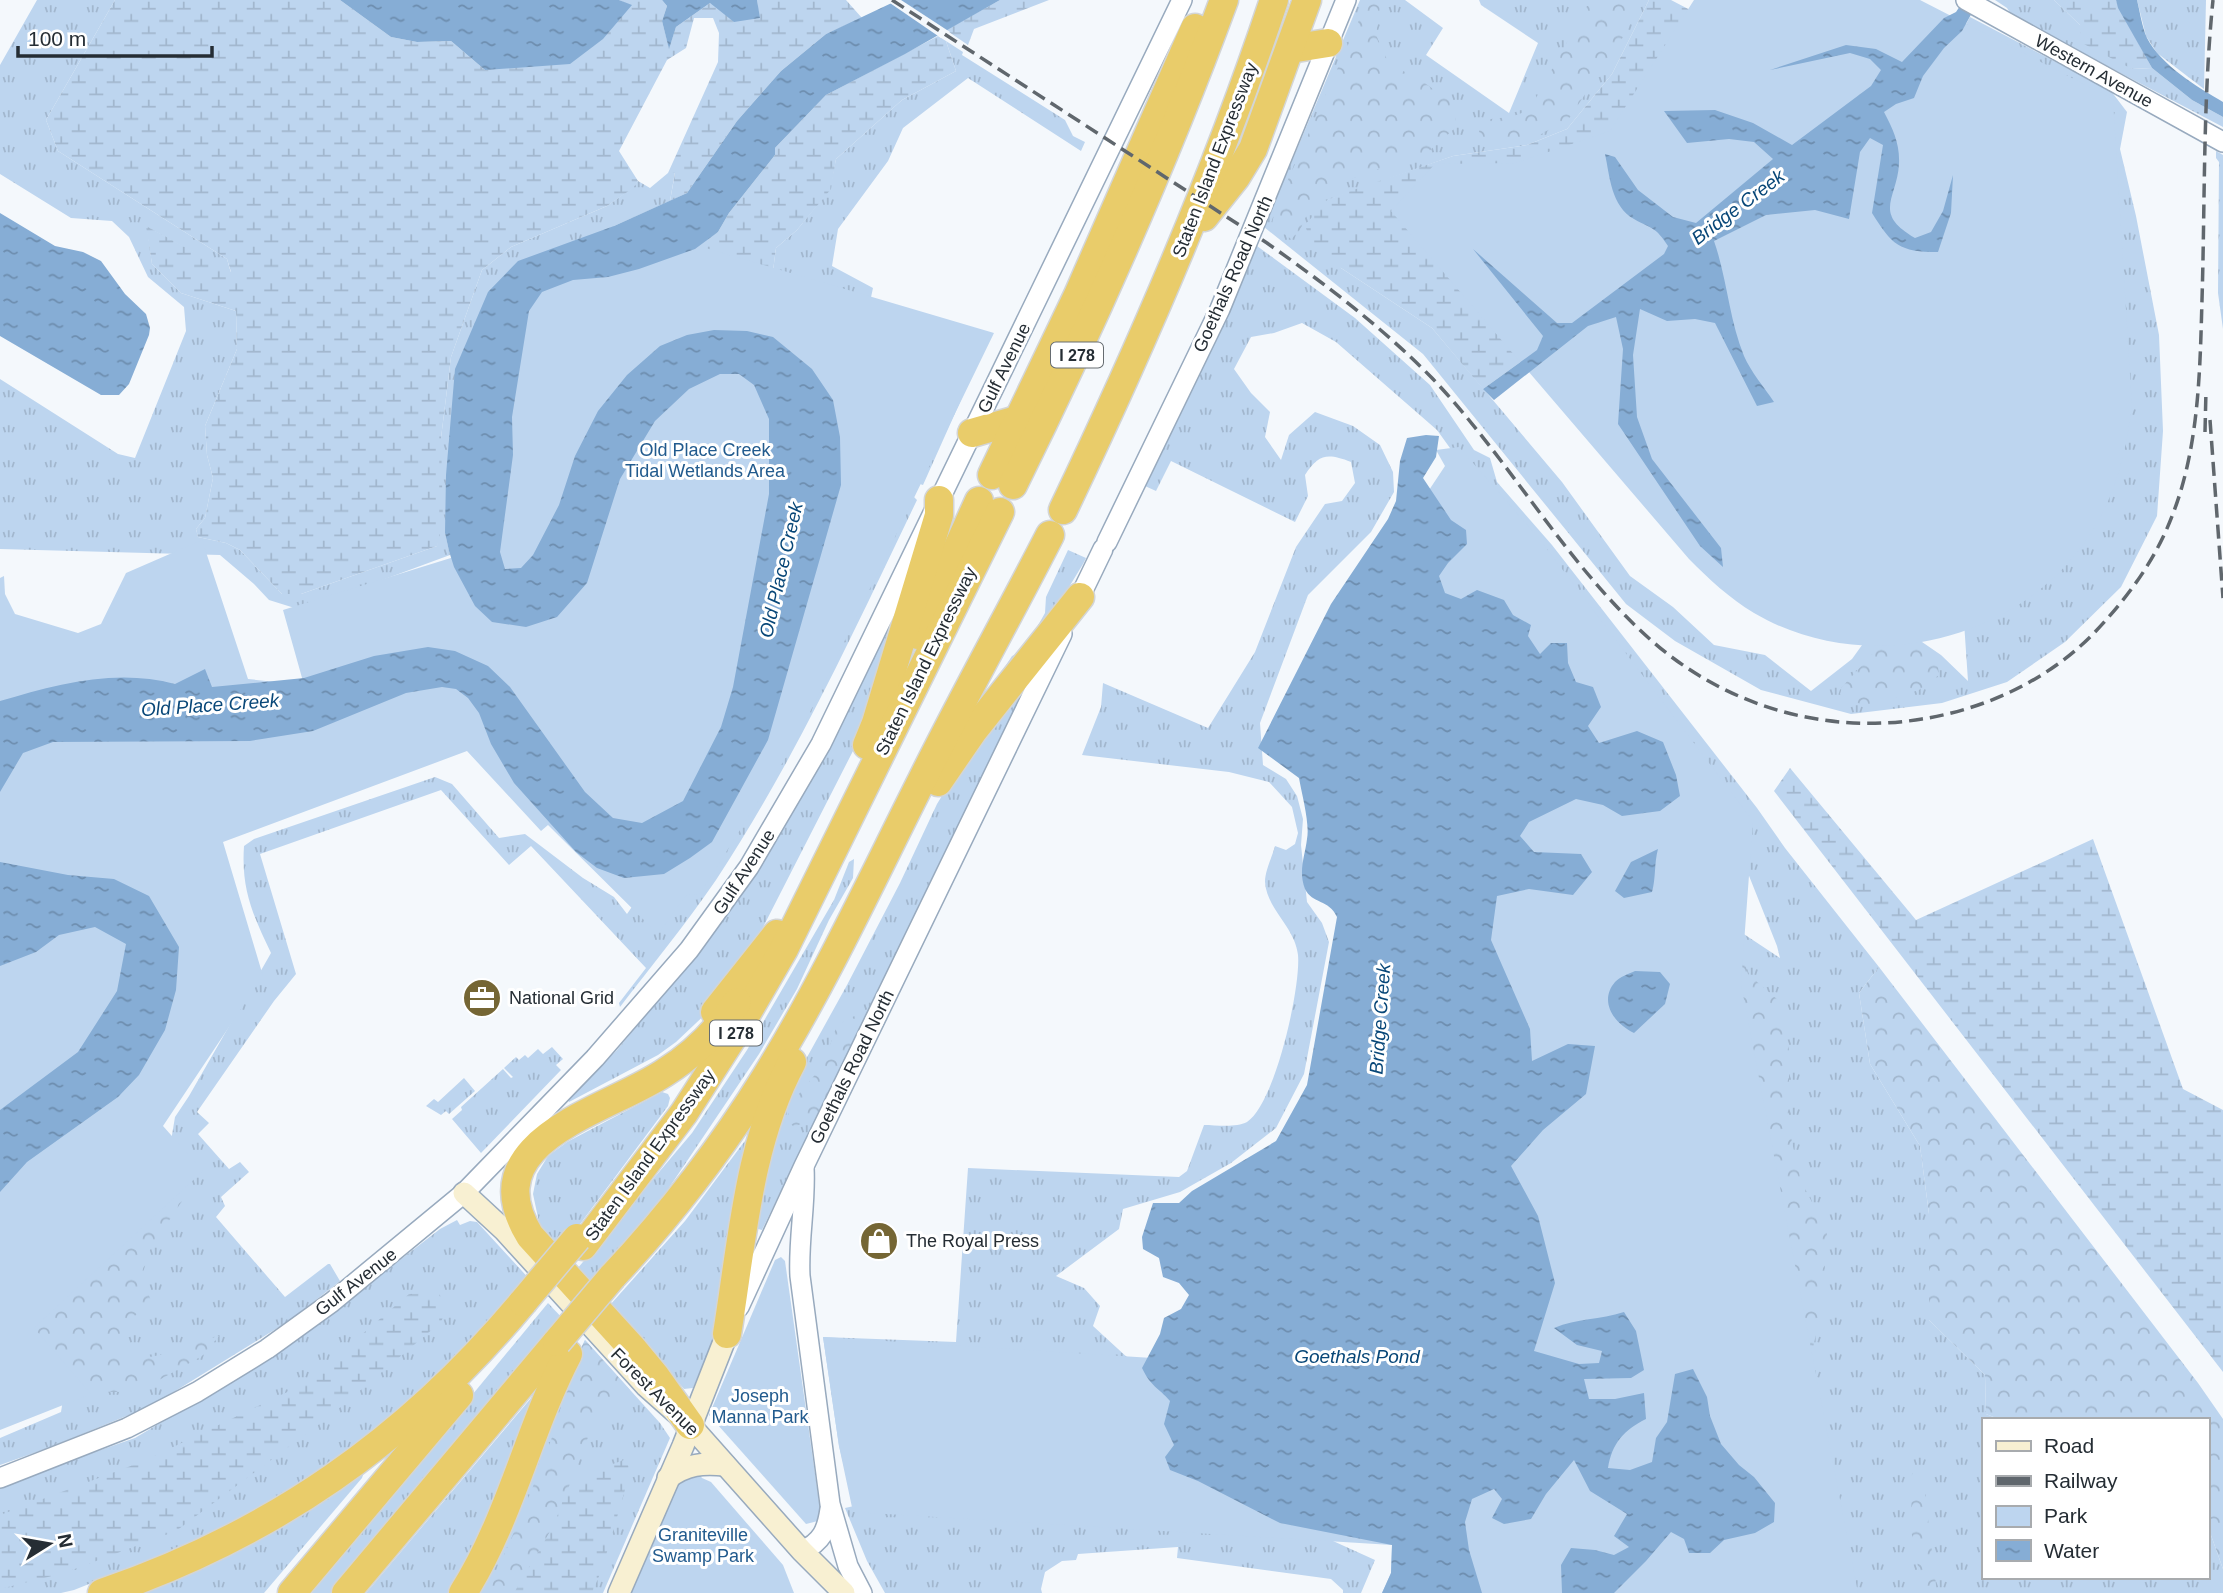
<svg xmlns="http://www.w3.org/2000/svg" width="2223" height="1593" font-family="Helvetica,sans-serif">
	<defs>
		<pattern id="grass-tufts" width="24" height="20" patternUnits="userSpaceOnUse" patternTransform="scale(1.75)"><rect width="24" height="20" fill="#bdd5ef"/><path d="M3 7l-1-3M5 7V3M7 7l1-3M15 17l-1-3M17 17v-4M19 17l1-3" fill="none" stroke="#a2b7ce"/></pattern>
		<pattern id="forest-crowns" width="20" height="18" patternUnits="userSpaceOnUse" patternTransform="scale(1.75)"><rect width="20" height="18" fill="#bdd5ef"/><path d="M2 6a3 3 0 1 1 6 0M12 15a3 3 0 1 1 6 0" fill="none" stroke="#a2b7ce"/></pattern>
		<pattern id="wetland-marsh" width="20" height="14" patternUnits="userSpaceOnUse" patternTransform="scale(1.75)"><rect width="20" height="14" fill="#bdd5ef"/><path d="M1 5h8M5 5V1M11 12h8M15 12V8" fill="none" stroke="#a2b7ce"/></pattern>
		<pattern id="water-ripples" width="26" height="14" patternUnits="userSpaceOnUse" patternTransform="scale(1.75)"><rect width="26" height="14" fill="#86add5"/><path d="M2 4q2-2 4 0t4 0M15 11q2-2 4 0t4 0" fill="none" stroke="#6d8dae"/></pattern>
	</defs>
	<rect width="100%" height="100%" fill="#f4f8fc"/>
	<g fill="url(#grass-tufts)">
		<polygon points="37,0 115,0 46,120 58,151 227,259 231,273 147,227 152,264 181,293 236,311 237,349 205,426 207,455 213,478 205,518 196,529 198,537 226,543 240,550 282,594 301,594 437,546 441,438 451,357 482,270 511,247 607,206 632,188 638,181 650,188 668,173 675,172 670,201 614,226 445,533 450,555 301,610 269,600 254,584 220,555 0,549 0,379 118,454 135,458 186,331 184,307 148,277 129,237 112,221 71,218 0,174 0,65"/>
		<polygon points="1360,0 1405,0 1443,28 1426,55 1509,113 1538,43 1481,5 1479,0 1649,0 1612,74 1567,129 1527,145 1453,156 1328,200 1341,268 1432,328 1562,482 1630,576 1673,607 1714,645 1765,655 1811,691 1852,659 1875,627 1906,631 1941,655 1968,681 1961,578 2112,363 1962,31 1970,17 2111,91 2127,112 2120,149 2136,216 2159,335 2163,431 2157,516 2121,587 2065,642 2007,682 1942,703 1851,714 1761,690 1675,641 1626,604 1423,354 1264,227"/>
		<polygon points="1995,0 2054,0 2080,25 2132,69 2152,68 2192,100 2223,117 2223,127 2012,16 2007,8"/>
		<polygon points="2137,0 2206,0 2204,89 2157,53 2146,36"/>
		<polygon points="946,41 963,52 962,55 1065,120 1073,136 1085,142 1081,151 968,78 903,128 888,161 838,229 832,266 873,288 870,302 990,335 923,485 920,484 771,286 776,248 797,230 830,189 836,159 902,100 956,71"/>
		<polygon points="2216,151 2223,155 2223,329 2218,293 2219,162 2216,158"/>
		<path d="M1257,246l98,72 75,67 44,65 16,8 7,24 55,63 205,263 28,40 94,119 -20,26 11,71 50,82 9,68v106l56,55 1,39 15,6h-18v157h224v-53l16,45v24h-522l5,-684 74,49 -3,-12 -67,-168 -237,-298 -36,-50 -101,-88 -34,-19 -28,10 -23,4 -17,32 17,24 19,19 -5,25 16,23 8,-25 26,-23 38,14 27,19 13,27 1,20 -23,40 -63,63 -48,128 3,42 23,14 11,17 6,23 -2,26 6,57 15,21 7,19 -25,132 -28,54 -45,35 -51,29 -57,17 -4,20 -63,47 28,12 16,18 -7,20 229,210 53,24 -14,33h-18v-3l-12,-11 -154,-21 1,-11 -100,7 -2,6 -14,1 -17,11 -4,17 1,4h-157l-18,-32 -22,-53 9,-2 -15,-60 -16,-109 133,5 12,-174 211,9 8,-6 17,-46c12,0 32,3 43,-3 28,-18 54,-135 51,-167 -3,-28 -31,-45 -33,-73 0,-11 7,-25 10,-36l11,4 9,-6 3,-11 -6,-26 -23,-25 -40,-10 -147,-17 19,-48 2,-24 105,45 47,-76 41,-105 29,-43 17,-3 13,-18 -4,-21c-24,-9 -32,-8 -46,13l3,21 -13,26 -124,-61 -15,30 -11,-5z"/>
		<path d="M914,497l3,3c-62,129 -122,260 -201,380 -30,44 -64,85 -96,127l-1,-4 27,-35 -115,-122 -22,19 -68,-75 -181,64 36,120 -22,27 -77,111 12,11 -11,11 31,35 11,-7 9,10 -28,25 4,9 -9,11 69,80 43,-33h2l10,17 -48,38 -141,87 -103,42 -48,17v-27l61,-26 4,-25 104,-234 6,-36 14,-21 82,-143c-18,-38 -30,-63 -27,-107l10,-7 181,-62 17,7 47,54 26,-4 58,44 31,19 13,17z"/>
		<polygon points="1068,550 1086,558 1083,564 1035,643 982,710 977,710 1012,656 1024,650 1045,613 1046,597"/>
		<polygon points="895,600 904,601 854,749 753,947 713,1007 676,1042 658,1055 569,1102 567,1098 617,1050 689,962"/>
		<polygon points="1036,664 762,1230 758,1229 756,1223 785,1097 847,985 900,883 937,804 968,753"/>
		<polygon points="854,859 853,878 829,920 797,989 759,1054 646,1222 593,1287 577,1269 692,1133 747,1050 834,900 849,862"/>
		<polygon points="552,1047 563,1059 556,1065 561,1070 481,1153 452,1119 462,1110 461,1107 503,1069 511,1078 513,1077 504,1068 516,1057 519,1060 525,1055 528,1058 538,1049 543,1054"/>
		<polygon points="464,1078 475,1091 449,1114 446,1111 441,1115 426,1106 434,1099 438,1102"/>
		<polygon points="662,1092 668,1094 670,1098 668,1106 560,1251 540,1227 533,1194 537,1174 548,1156 567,1142"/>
		<polygon points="756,1133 728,1291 712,1343 693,1388 684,1389 610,1305 685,1221 744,1142"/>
		<polygon points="457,1220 460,1225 470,1221 477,1222 533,1283 436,1388 353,1449 222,1531 74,1590 61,1593 0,1593 0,1485 135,1438 290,1345 440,1229"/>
		<polygon points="548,1303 564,1320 333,1593 309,1593"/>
		<polygon points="585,1340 660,1423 670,1438 603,1593 475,1593"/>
		<polygon points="537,1391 456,1593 366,1593"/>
		<polygon points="366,1466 362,1478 264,1593 126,1593"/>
	</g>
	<g fill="url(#forest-crowns)">
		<polygon points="1368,0 1378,0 1380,7 1376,35 1389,64 1419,79 1457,106 1454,129 1428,152 1333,185 1312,203 1300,230 1291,239 1272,224 1275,209"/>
		<path d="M1601,0h35l-9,31 -59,89 -38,20 -41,4 -10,-12 2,-11c22,-6 31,0 50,-14l56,-101 22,-2z"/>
		<polygon points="1887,638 1900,638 1937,659 1939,675 1919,690 1866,707 1840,694 1842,687"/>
		<polygon points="1740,947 1748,974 1778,1000 1789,1050 1789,1129 1801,1181 1827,1231 1824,1281 1818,1327 1796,1414 1719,1072"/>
		<polygon points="1879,967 2198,1383 2223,1419 2223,1569 2207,1524 2207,1420 2001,1420 1986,1414 1985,1375 1929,1320 1929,1214 1920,1146 1870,1064 1859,993"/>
		<polygon points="868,1009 816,1117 794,1127 789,1122 789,1106 823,1065 837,1025"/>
		<path d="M184,1144l6,4v41l-40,60 -8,27 9,25 -25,23 -6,26c7,3 15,7 22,7 18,2 56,-16 77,-21l-17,20 -50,28 -33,8 -44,-1 -49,-47 11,-47 136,-128z"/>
		<path d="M585,1340l45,50 -38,37 -38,98 -40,68h-27c24,-53 47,-106 67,-161 11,-31 15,-63 31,-92z"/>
		<polygon points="1912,1473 1924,1486 1937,1593 1923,1593 1911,1530"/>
	</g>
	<g fill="url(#wetland-marsh)">
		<polygon points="115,0 340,0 391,37 417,42 451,41 485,70 631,6 619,0 662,0 667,6 662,21 669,48 676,27 710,3 759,18 757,0 846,0 862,18 826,34 781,71 737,121 687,193 670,201 675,173 668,173 718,62 719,33 713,18 694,18 686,48 667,60 619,151 638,181 633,188 607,206 511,247 482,270 451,357 441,438 443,523 437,546 301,594 282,594 240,550 226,543 198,537 196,529 205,518 213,478 207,455 205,426 237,349 236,311 181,293 152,264 146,226 231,272 227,259 58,151 46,120"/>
		<polygon points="1000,0 1049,0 974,29 968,45 946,30"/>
		<polygon points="1649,0 1671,0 1694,12 1537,350 1483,389 1432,328 1341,268 1311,243 1305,225 1327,200 1356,189 1453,156 1527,145 1567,129 1612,74"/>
		<polygon points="2054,0 2116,0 2119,8 2152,68 2132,69 2082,43 2080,25"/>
		<polygon points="938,36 946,41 956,71 902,100 836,159 831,189 797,230 776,248 771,286 522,343 718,232 729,213 775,155 775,148 826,95"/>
		<polygon points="1790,768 1916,920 2093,839 2183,1089 2223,1110 2223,1372 1774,791"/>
		<polygon points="438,1293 448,1305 441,1322 330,1416 176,1531 64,1573 0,1589 0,1515 144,1461 304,1384 409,1294"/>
		<polygon points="624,1460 631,1469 602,1569 592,1593 514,1593 554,1525 564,1497 590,1472"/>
	</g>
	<g fill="#bdd5ef">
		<path d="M1694,0h226l193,99 19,308c-6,43 -15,83 -37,120 -69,114 -227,153 -341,86 -25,-15 -45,-34 -65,-54l-298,-348 44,-47 81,-1 94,-32z"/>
		<polygon points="682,241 994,333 795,743 699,895 687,894 658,934 548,825 541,831 467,751 223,842 263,976 163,1126 203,1171 34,1328 91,1394 0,1430 0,578 4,576 5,594 15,614 78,633 101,624 126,573 202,540 248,679 304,685 283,610 496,544 500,446 530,284"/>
		<polygon points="1459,447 1537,536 1753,821 1741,984 1858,1593 1382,1593 1391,1573 1392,1545 853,1512 839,1446 823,1337 1230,1363 1237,1322 1424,697 1352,606 1445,466 1436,450"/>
		<polygon points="781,1257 785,1261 821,1516 818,1521 806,1524 709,1415 775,1260"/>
		<polygon points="696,1470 702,1478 711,1482 783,1565 794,1593 630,1593 682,1474"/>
	</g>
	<g fill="url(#water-ripples)">
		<polygon points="340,0 619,0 632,5 603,39 570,64 485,70 451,41 417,42 391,37"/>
		<polygon points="662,0 757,0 760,18 734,22 710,3 676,27 669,49 662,21 667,6"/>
		<path d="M898,0h102l-95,54 -79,41 -51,53v7l-46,58 -11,19 -23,17 -56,20 -31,8 -35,3 -31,12 -13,19 -17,106 1,38 -13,97 5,17 16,-1 12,-13 26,-50 16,-49 23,-45 29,-36 33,-29 27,-11 27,-5 33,1 26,6 39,32 21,31 7,37 1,48 -73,255 -56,102 -22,16 -26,16 -40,4 -27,-10 -21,-16 -62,-69 -23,-39 -12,-31 -11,-15 -12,-9 -14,-2 -36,6 -93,38 -63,10 -197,1 -30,11 -23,39v-91c57,-17 117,-33 175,-17l30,-15 7,18 92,-9 70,-22 54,-9 27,4 33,15 22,21 75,105 28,26 29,5 41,-22 38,-74 12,-40 36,-193v-75l-15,-34 -15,-11h-19l-31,15 -34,32 -35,58 -33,104 -30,34 -31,10 -34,-5 -17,-16 -21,-39 -5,-16 -4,-18 1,-58 9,-106 33,-77 30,-31 96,-35 73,-33 50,-72 44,-50 45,-37z"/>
		<path d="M1964,0h15l-17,31 -18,17 -21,28 -9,22 -18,6 -12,8c9,17 16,32 15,52 -2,35 -27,49 16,74l16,-6 12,-21 10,-36 -2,38 -13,39c-39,0 -46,-7 -66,-39l11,-68 -13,-7 -10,14 -11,67 -34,-9 -49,5 -52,26c13,37 15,78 30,115 7,16 20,31 30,46l-17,4 -42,-83 -20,-4 -28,2 -27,-12 -7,46 4,62 15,42 69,89 2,19 -23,-21 -82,-122 5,-75 -7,-32 -28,9 -94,74 -11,-11 54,-39 6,-14 -70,-87 84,74h15l92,-69 4,-8c-13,-20 -15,-16 -34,-27 -23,-13 -24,-42 -29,-65l10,3 23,33 35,27 23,6 77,-64 -19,-17 -25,-3 -42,4 -23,-32 51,-1 38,13 39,22 79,-59 10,-16 -11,-11 -20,-6 -80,17 76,-25 30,4 26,13 42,-44 12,-6z"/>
		<path d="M2116,0h21c3,12 5,27 10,38 14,27 50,49 76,64v15l-31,-17 -40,-32 -34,-60z"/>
		<polygon points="0,213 55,246 83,252 101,261 125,294 146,314 150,328 149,335 129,384 119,395 101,395 0,336"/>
		<path d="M1426,435l13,1 -3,21 -13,21 28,42 15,10 1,14 -19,19 -9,13 6,17 16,6 16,-9 27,10 9,15 18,10 -3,11 12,18 11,-11h16l1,20 8,19 17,5 8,20 -13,19 11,17 38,-12 26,11 13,33 4,21 -20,15 -38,5 -19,-11 -27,-6 -47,23 -9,14 14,16 47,2 11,18 -19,23 -44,-6 -32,7 -6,44 39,89 2,32 36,-17 27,2 -9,48 -43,36 -32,36 27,50 17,67 -21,68 45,13 20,-1 3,-12 -25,-6 -23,-17c23,-10 46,-8 70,-16l12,19 8,39 -13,8 -47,1 5,20h26l29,-6 2,26c-22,11 -34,24 -38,49l22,2 22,-8 4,-24 11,-16 8,-48 18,-5 14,28 3,19 11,28 18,21 15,12 21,26 -1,19 -19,11 -31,7 -14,13h-21l-5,-14 -13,-7 -25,29 -32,32h-52l-1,-28 10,-17 24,2 19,5 15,-8 -15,-11 13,-22 -37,-23 -16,-31 -28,34 -15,25 -27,5 -12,-6 10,-19 -8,-10 -22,10 -7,23 4,28 13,43h-100l9,-20 1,-28 -112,-22 -82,-42 -28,-11 -5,-13 9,-12 -10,-21 6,-23c-12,-14 -19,-14 -28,-33l18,-34 4,-16 17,-9 8,-14 -10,-12 -16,-6 -4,-19 -16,-9 -1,-12 11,-34h26l13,-12 84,-50 31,-56 30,-168c-8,-18 -25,-13 -32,-28 -7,-18 0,-33 2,-50 3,-15 -5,-44 -8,-61l-41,-30 73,-144 57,-85 8,-18 4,-40 7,-23z"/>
		<path d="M1658,849c-4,15 -2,29 -6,43l-28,6 -9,-7 16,-29z"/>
		<polygon points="0,862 68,875 114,879 149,896 179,947 176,990 165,1030 139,1075 118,1097 27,1162 0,1192 0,1110 78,1052 117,991 126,944 95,927 59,935 36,952 0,966"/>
		<path d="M1635,971l25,1 10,12 -5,20 -31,29c-19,-9 -36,-31 -19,-51 5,-5 13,-8 20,-11z"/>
	</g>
	<polygon fill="#f4f8fc" points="890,0 901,0 950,32 941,38 887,1"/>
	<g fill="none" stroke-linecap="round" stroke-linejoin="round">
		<defs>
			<g id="tertiary">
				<polyline points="1966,0 2223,142"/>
				<polyline points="1107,542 1220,309 1346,0"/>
				<polyline points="1075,607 1103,549"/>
				<path d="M804,1168c2,36 -6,72 -4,108l30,228 18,62 14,27"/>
				<polyline points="739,1307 804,1166 1062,634"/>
				<polyline points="0,1478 127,1428 197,1392 267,1349 332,1302 464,1193 595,1058 689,950 749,867 821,744 1182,0"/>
				<path d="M802,1551c20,-9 25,-21 28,-42"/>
			</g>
			<g id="secondary">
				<polyline points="464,1193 504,1230 646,1386 690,1425 802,1551 844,1593"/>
				<path d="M668,1478c19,-14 34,-15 57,-13"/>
				<polyline points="619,1593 683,1446 727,1334"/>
			</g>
			<g id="motorway">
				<polyline points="1290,49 1328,43"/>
				<polyline points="1204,217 1236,177 1253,149 1307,0"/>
				<polyline points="972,433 1017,420"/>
				<polyline points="992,475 1078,295 1195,28"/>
				<path d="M1013,485c78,-158 150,-319 211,-485"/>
				<path d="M1063,510c80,-167 153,-335 211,-510"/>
				<polyline points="918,635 979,501"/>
				<polyline points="867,745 876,723 939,515 939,500"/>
				<polyline points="938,782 973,731 1080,597"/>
				<polyline points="715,1012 777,934"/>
				<polyline points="583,1246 684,1113 736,1032 784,949 1000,512"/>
				<path d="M612,1277c58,-62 110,-129 155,-202 58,-94 105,-196 155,-295 41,-83 86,-163 128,-245"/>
				<path d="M727,1334c15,-91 21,-190 65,-272"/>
				<path d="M690,1425l-34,-48 -24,-29 -102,-112c-59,-96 75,-124 134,-163 29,-18 54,-43 73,-71"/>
				<path d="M102,1593c170,-58 306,-153 421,-291"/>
				<polyline points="292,1593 459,1395"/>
				<polyline points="346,1593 557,1342"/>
				<path d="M463,1593c47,-74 65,-162 105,-239"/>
			</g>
		</defs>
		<use href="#tertiary" stroke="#98aabe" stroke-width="22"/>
		<use href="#secondary" stroke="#98aabe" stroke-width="24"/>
		<use href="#motorway" stroke="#d3d5d6" stroke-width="31"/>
		<use href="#tertiary" stroke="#fff" stroke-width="19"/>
		<use href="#secondary" stroke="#f8f0d2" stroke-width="21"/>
		<use href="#motorway" stroke="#e9cc6a" stroke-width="28"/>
		<g stroke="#60676d" stroke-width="3.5" stroke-dasharray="14 7" stroke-linecap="butt">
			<path d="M892,0l375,243c58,41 115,84 165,135 79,83 134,187 220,263 74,65 173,94 270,78 64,-10 128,-40 173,-87 34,-36 62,-74 79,-121 25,-67 26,-141 28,-211 3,-100 1,-201 11,-300"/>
			<polyline points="2210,420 2223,598"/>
			<polyline points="2205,432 2206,390"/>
		</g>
		<defs>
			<g id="motorway-bridge">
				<polyline points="523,1302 577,1238"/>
				<polyline points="557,1342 612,1277"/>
			</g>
		</defs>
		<use href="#motorway-bridge" stroke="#d3d5d6" stroke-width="31" stroke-linecap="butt"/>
		<use href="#motorway-bridge" stroke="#e9cc6a" stroke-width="28"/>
	</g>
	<defs>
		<symbol id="office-disc" viewBox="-11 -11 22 22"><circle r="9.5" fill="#756634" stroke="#fff"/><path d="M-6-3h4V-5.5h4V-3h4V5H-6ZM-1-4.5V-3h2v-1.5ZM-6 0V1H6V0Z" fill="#fff"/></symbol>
		<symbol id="shop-disc" viewBox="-11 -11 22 22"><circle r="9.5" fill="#756634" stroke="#fff"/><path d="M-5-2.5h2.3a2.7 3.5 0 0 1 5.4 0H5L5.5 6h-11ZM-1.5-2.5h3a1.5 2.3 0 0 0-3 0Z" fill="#fff"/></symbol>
	</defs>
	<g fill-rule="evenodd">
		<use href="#office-disc" x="460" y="976" width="44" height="44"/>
		<use href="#shop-disc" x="857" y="1219" width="44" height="44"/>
	</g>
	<g text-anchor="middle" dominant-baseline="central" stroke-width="6" stroke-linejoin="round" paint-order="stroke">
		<g fill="#fff" stroke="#666c71" stroke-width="2">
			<rect x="1051" y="342.5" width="52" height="25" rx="5"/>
			<rect x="710" y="1020.5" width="52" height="25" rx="5"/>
		</g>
		<g font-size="16" font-weight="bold" fill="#252d34">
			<text x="1077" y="355">I 278</text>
			<text x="736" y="1033">I 278</text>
		</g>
		<g font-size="18" fill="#252d34" stroke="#fff">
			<text transform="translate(2094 71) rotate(29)">Western Avenue</text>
			<text transform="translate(1215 160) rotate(-69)">Staten Island Expressway</text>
			<text transform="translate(1233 274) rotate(-66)">Goethals Road North</text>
			<text transform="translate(1004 368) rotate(-64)">Gulf Avenue</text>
			<text transform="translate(926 661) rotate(-64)">Staten Island Expressway</text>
			<text transform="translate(744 872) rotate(-57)">Gulf Avenue</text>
			<text transform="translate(852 1067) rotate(-64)">Goethals Road North</text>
			<text transform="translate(650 1155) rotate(-54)">Staten Island Expressway</text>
			<text transform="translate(356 1282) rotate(-38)">Gulf Avenue</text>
			<text transform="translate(655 1392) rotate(45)">Forest Avenue</text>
		</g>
		<g font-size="18" fill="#225b8e" stroke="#fff">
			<text x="705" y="450">Old Place Creek<tspan x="705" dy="21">Tidal Wetlands Area</tspan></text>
			<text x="760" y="1396">Joseph<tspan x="760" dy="21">Manna Park</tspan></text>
			<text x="703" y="1535">Graniteville<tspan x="703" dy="21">Swamp Park</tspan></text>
		</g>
		<g font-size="18" fill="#252d34" stroke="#fff" text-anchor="start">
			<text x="509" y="998">National Grid</text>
			<text x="906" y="1241">The Royal Press</text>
		</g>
		<g font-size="19" font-style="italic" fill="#084778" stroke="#fff">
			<text transform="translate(1738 207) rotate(-37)">Bridge Creek</text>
			<text transform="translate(781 570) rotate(-77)">Old Place Creek</text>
			<text transform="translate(210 705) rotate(-4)">Old Place Creek</text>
			<text transform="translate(1380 1019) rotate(-86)">Bridge Creek</text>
			<text x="1357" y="1356">Goethals Pond</text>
		</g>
	</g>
	<rect x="1982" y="1418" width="228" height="161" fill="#ffffff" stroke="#a8abae" stroke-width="2"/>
	<rect x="1996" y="1441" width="35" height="10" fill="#f8f0d2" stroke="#a8abae" stroke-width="2"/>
	<text x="2044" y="1453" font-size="21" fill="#252d34">Road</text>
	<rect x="1996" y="1476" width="35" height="10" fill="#60676d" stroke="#a8abae" stroke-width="2"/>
	<text x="2044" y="1488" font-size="21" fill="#252d34">Railway</text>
	<rect x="1996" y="1506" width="35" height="21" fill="#bdd5ef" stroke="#a8abae" stroke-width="2"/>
	<text x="2044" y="1523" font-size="21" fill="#252d34">Park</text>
	<rect x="1996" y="1540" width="35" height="21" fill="url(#water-ripples)" stroke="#a8abae" stroke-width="2"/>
	<text x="2044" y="1558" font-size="21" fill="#252d34">Water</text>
	<g transform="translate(49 1544) rotate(79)" stroke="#ffffff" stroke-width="5" paint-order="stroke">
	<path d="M0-5L12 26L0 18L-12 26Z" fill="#252d34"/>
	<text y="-10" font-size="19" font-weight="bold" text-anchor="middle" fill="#252d34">N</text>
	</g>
	<path d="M18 46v10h194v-10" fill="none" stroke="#252d34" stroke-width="3.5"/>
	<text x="28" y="46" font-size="21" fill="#252d34" stroke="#ffffff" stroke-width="5" paint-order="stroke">100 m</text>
</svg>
